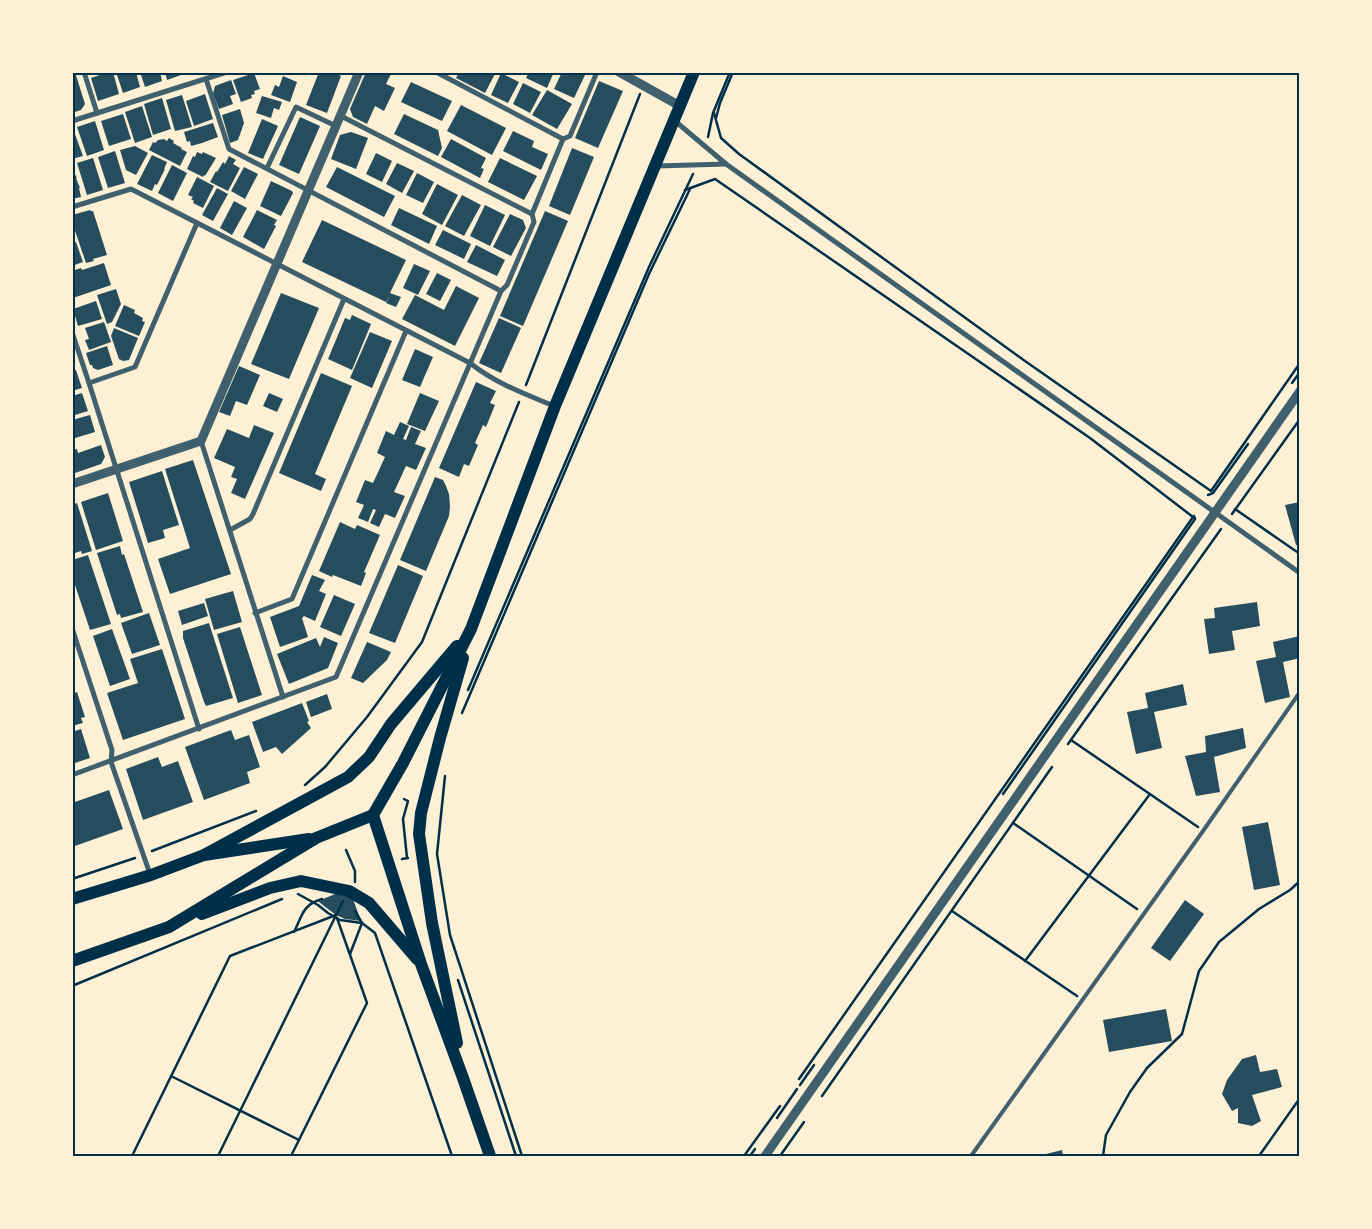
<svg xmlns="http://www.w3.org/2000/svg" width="1372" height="1229" font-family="'Source Sans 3',sans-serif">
	<rect width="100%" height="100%" fill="#fdf0d5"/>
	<g fill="#264d5e">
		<polygon points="72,72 75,72 85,104 81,110 72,113"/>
		<polygon points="108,72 113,72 119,94 98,101 91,78"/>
		<polygon points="116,72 136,72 140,87 123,93"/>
		<polygon points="140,72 160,72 162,81 145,87"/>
		<polygon points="165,72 184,72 184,74 167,80"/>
		<polygon points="319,72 333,72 341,76 327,113 306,105"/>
		<polygon points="366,72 392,72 386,84 395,88 384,111 375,106 367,124 353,117 350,109"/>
		<polygon points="459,72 496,72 485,93 456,78"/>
		<polygon points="529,72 554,72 547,88 526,78"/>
		<polygon points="562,72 586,73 574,98 554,89"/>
		<polygon points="254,73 260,89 254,91 255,94 251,95 252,98 241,102 233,80"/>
		<polygon points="501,73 519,82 508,103 491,95"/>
		<polygon points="283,76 297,82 290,102 271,95 275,85 279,87"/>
		<polygon points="231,80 236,94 230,96 233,104 219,109 213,94 215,86"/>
		<polygon points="599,81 623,91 598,148 575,138"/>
		<polygon points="411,82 452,101 442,121 401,102"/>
		<polygon points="523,83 541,92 530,113 513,104"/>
		<polygon points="547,90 572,104 557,129 532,115"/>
		<polygon points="205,94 213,119 194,126 186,101"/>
		<polygon points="182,95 192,127 175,131 166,100"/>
		<polygon points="262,96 282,102 279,110 274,108 271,118 256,113"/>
		<polygon points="162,98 171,129 153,135 144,104"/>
		<polygon points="461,105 506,128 492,155 447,131"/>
		<polygon points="142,106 152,137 135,143 125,112"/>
		<polygon points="240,109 244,123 238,140 230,143 222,115"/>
		<polygon points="123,114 131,139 109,146 101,121"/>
		<polygon points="404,114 438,130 442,148 438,156 394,134"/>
		<polygon points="300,117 320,126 299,174 279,165"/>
		<polygon points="262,119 278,126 263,159 248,153"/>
		<polygon points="95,121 104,150 87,156 77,127"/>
		<polygon points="213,123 218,137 202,143 191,146 190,141 187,142 184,132"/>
		<polygon points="72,126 83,156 72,159"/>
		<polygon points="513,131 534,141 532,147 548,154 541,170 503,151"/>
		<polygon points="351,132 368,138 356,169 331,159 340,135"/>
		<polygon points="169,138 174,141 173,143 182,148 181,149 187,152 180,166 149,150 153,142 155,143 158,140 164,139 167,141"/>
		<polygon points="451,139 486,158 481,168 484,169 480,178 441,157"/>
		<polygon points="135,146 148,153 136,175 126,170 120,150"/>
		<polygon points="572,148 594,157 570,215 549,206"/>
		<polygon points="115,151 125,183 108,188 98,157"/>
		<polygon points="197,152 202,154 203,152 216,158 205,176 204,175 203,177 187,169 193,156 195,157"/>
		<polygon points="376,153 392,161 382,182 366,174"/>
		<polygon points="152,155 167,162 164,169 165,169 157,185 155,184 152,191 137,184"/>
		<polygon points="229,156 236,160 233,164 240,168 228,191 210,182 216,171 217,172 223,162 225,164"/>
		<polygon points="93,158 103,190 87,195 77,163"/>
		<polygon points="500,158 537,176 524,200 488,182"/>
		<polygon points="397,163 414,171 402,193 386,184"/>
		<polygon points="172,165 187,173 173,201 158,193"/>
		<polygon points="244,167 258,174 245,199 231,191"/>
		<polygon points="337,167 395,196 384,217 326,187"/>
		<polygon points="72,169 77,178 76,178 80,188 79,188 81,197 72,199"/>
		<polygon points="417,173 434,182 423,203 406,195"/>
		<polygon points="197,177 214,186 203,208 193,203 194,201 191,199 193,197 188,195"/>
		<polygon points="271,181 292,191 293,193 281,216 260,206"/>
		<polygon points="437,184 458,195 442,225 422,214"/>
		<polygon points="217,188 228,194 213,221 202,215"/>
		<polygon points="462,195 481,205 464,236 445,226"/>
		<polygon points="234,201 247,208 232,235 220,228"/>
		<polygon points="485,205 505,215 490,246 470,236"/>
		<polygon points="399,208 437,226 429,244 391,225"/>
		<polygon points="90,210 91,211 93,211 107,255 93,259 94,261 86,263 72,222 72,215"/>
		<polygon points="257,210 277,220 274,225 276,226 264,249 243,237"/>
		<polygon points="545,211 568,221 523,326 500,316"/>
		<polygon points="510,214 523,220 526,228 511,256 493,247"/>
		<polygon points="322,220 406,260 390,293 401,297 396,307 386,303 390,295 386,302 302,262"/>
		<polygon points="443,230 471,244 464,259 435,245"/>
		<polygon points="76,242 83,262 72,266 72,243"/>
		<polygon points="476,245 505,260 497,276 467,262"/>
		<polygon points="104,263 111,285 73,298 72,271 81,268 82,270"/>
		<polygon points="414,264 430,271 418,295 403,288"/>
		<polygon points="437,273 451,280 440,301 426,294"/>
		<polygon points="456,286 479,298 455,346 402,319 415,295 444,310"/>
		<polygon points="116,289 121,304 112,322 107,324 97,295"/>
		<polygon points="281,293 319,308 289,379 251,364"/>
		<polygon points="96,301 102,319 78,326 73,309"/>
		<polygon points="124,305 135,310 134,313 143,318 142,321 145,322 139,336 115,326"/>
		<polygon points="352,315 371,324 352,370 328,359 345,318 350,320"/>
		<polygon points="499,318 521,328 501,373 479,363"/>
		<polygon points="104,322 111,342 89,350 85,340 89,339 85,328"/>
		<polygon points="114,328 138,338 129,360 123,361 119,359 111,336"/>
		<polygon points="370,332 392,341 372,388 350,378"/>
		<polygon points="107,346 113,365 98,370 93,368 92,365 90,365 86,353"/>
		<polygon points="415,349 433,357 420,387 402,380"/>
		<polygon points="239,366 260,375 247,405 236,401 230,416 219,412"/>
		<polygon points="76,370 82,388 72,391 72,371"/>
		<polygon points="321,373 352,386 315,474 326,479 321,491 279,473"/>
		<polygon points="476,382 496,391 490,403 495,405 486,427 483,425 475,443 478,445 469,466 464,464 459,477 439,468"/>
		<polygon points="82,393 88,411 72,416 72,396"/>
		<polygon points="269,393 283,399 277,412 263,406"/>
		<polygon points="420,393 439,401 425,431 407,424"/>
		<polygon points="90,415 95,432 72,439 72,420"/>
		<polygon points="400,422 409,426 403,439 406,440 411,427 421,431 415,444 426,448 416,470 406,466 394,492 405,496 395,518 385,514 379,527 370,523 376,510 373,509 368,522 358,518 364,505 356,502 365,480 373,483 385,457 377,453 386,431 394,435"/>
		<polygon points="254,425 274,433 245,499 231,493 237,479 231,477 235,467 214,458 227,429 249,438"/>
		<polygon points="101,445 105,457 101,464 72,474 72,450 77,449 78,453"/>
		<polygon points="193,460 231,574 170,594 158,559 190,548 165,469"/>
		<polygon points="162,471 179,525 163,530 165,538 148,543 129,482"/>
		<polygon points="435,477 443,480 446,486 449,494 450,507 449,516 426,571 400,560"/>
		<polygon points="108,493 123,541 96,550 81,502"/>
		<polygon points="1300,502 1300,545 1296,545 1285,505"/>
		<polygon points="77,503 92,551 82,554 81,551 72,554 72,505"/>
		<polygon points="340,522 355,529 357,525 380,535 364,572 366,573 361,586 333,575 332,577 319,571"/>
		<polygon points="120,546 122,555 124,554 143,612 121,618 120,614 117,615 97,553"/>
		<polygon points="88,555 111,624 90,630 72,576 72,560"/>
		<polygon points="398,565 423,576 395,643 369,633"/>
		<polygon points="312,575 325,580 319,591 326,594 315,621 304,616 302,618 308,637 280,647 270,617 299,606"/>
		<polygon points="233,591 242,622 214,630 205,599"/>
		<polygon points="334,595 355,604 341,636 320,627"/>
		<polygon points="1257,602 1260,626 1232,631 1235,650 1209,654 1204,619 1215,618 1214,608"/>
		<polygon points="204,603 208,616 182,625 178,611"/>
		<polygon points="149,613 160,645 132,654 121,623"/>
		<polygon points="209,623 233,698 206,706 204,702 183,638 183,631"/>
		<polygon points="240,627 262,695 238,703 217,634"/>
		<polygon points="112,629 130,679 110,686 93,636"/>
		<polygon points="1300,636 1300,658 1283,662 1290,697 1265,703 1256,661 1276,657 1273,642"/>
		<polygon points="324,637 338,643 328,668 289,684 277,654 316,638 320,647"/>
		<polygon points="367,642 391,652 387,660 363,683 351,678"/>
		<polygon points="162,649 185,719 123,740 107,693 138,683 130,659"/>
		<polygon points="1183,684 1187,705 1154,712 1162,748 1136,754 1127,712 1148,708 1145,693"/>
		<polygon points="77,692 85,717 81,718 83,723 72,726 72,694"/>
		<polygon points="327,694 332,709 311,717 306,702"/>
		<polygon points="302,703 309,721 307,722 311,728 282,754 276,747 263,752 252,722"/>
		<polygon points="1243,728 1246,748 1214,757 1220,792 1196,796 1185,756 1206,752 1205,736"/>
		<polygon points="81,729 90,758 72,764 72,732"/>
		<polygon points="231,730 235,740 249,735 260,767 247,772 250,783 204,800 185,747"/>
		<polygon points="158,757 162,767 178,761 193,802 143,820 126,769"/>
		<polygon points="109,790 123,829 72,847 72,803"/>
		<polygon points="1268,822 1280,885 1254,890 1242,827"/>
		<polygon points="340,892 353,899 361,921 345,919 336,915 324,906 318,901"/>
		<polygon points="1185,900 1204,914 1170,961 1151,948"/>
		<polygon points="1166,1009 1172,1041 1109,1052 1103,1020"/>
		<polygon points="1256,1055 1260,1072 1277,1069 1282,1087 1252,1095 1261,1121 1252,1126 1238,1123 1238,1108 1232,1111 1222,1094 1227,1080 1242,1059"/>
		<polygon points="1062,1150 1063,1156 1038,1156"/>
	</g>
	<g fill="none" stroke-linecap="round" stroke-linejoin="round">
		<g stroke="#003049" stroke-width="2.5">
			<polyline points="714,113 721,138 739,154 1025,361 1211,491 1300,363"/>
			<polyline points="716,118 720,103 733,72"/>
			<polyline points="708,137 713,113 730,72"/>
			<polyline points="685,190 715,179 1090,438 1193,517 799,1079"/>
			<polyline points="1292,383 1300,372"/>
			<polyline points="526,385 640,94"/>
			<polyline points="1208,495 1213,493 1248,444"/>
			<polyline points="1235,509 1300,554"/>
			<polyline points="1232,514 1300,419"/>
			<polyline points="468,690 649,267 693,174"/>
			<polyline points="462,713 649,274 690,189"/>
			<polyline points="1071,740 1198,827"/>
			<polyline points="1068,744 1221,529"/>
			<polyline points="445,776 437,854 450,935 522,1156"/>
			<polyline points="305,785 325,767 367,717 422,642 519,402"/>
			<polyline points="1003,794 1195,519 1194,516"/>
			<polyline points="404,799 408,801 403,819 407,858"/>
			<polyline points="1013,823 1137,909"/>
			<polyline points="346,850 355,871 355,882"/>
			<polyline points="152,851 256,811"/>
			<polyline points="402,859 408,858"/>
			<polyline points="72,879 135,858"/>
			<polyline points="298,894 318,905 328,913 340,920 362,923"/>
			<polyline points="355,911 362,923 375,933 452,1156"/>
			<polyline points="952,911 1077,996"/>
			<path d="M294,932c8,-16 9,-28 28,-33"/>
			<polyline points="350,954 362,923"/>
			<polyline points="1025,961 1150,794"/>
			<polyline points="458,980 516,1156"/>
			<polyline points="72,986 282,899"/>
			<polyline points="171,1076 299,1140"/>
			<polyline points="800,1085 814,1065"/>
			<polyline points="822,1096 1052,767"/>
			<polyline points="777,1118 797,1089"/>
			<polyline points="132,1156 230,956 336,915"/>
			<polyline points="218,1156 343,901"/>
			<polyline points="291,1156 367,1003 337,918"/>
			<polyline points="744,1156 780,1106"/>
			<polyline points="750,1156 755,1149"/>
			<polyline points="780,1156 804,1122"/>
			<polyline points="1103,1156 1106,1135 1130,1092 1147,1068 1182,1034 1199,971 1219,942 1259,909 1290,890 1300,881"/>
			<polyline points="1259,1156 1300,1098"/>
		</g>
		<polyline stroke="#3f606c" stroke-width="4" points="971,1156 1203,831 1300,692"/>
		<g stroke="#3f606c" stroke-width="5">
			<polyline points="84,72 97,113"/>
			<polyline points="436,72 563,139"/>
			<polyline points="206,79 229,149 501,291"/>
			<polyline points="341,116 532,214"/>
			<polyline points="72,121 227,72"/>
			<polyline points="675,121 726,164 1300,573"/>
			<polyline points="657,166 726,164"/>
			<polyline points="267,168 296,107 336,126"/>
			<path d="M72,207l59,-18 339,174c25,20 55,31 84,43"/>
			<polyline points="197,223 135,367 89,383 199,729"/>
			<polyline points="72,332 89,383"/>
			<polyline points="201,441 283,697"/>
			<polyline points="230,530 250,519 253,514 344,299"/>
			<polyline points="255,613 292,599 406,331"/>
			<polyline points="72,628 112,750 111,762 150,874"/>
			<polyline points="72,775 336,677 501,291 507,285 534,222 532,214 563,139 570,136 597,72"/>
		</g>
		<g stroke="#3f606c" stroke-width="9">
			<polyline points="619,72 680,106"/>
			<polyline points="72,484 201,441 359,72"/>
			<polyline points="765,1156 1300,391"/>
		</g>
		<g stroke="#003049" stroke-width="12">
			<polyline points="204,855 348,777 369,757 391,724 457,646"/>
			<polyline points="72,899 151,875 204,855 309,839"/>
			<polyline points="202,914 270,888 301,881 349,891 369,903 417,959"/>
			<polyline points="72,961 169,927 316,838 373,815"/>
			<polyline points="457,1043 432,923 419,834 421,813 440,738 463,658"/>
			<polyline points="490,1156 463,1078 421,964 373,815 403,763 471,629 555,406 694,72"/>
		</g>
	</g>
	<rect width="1372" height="1229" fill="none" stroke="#fdf0d5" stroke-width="148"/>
	<rect x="74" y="74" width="1224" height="1081" fill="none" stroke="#003049" stroke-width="2"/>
</svg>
